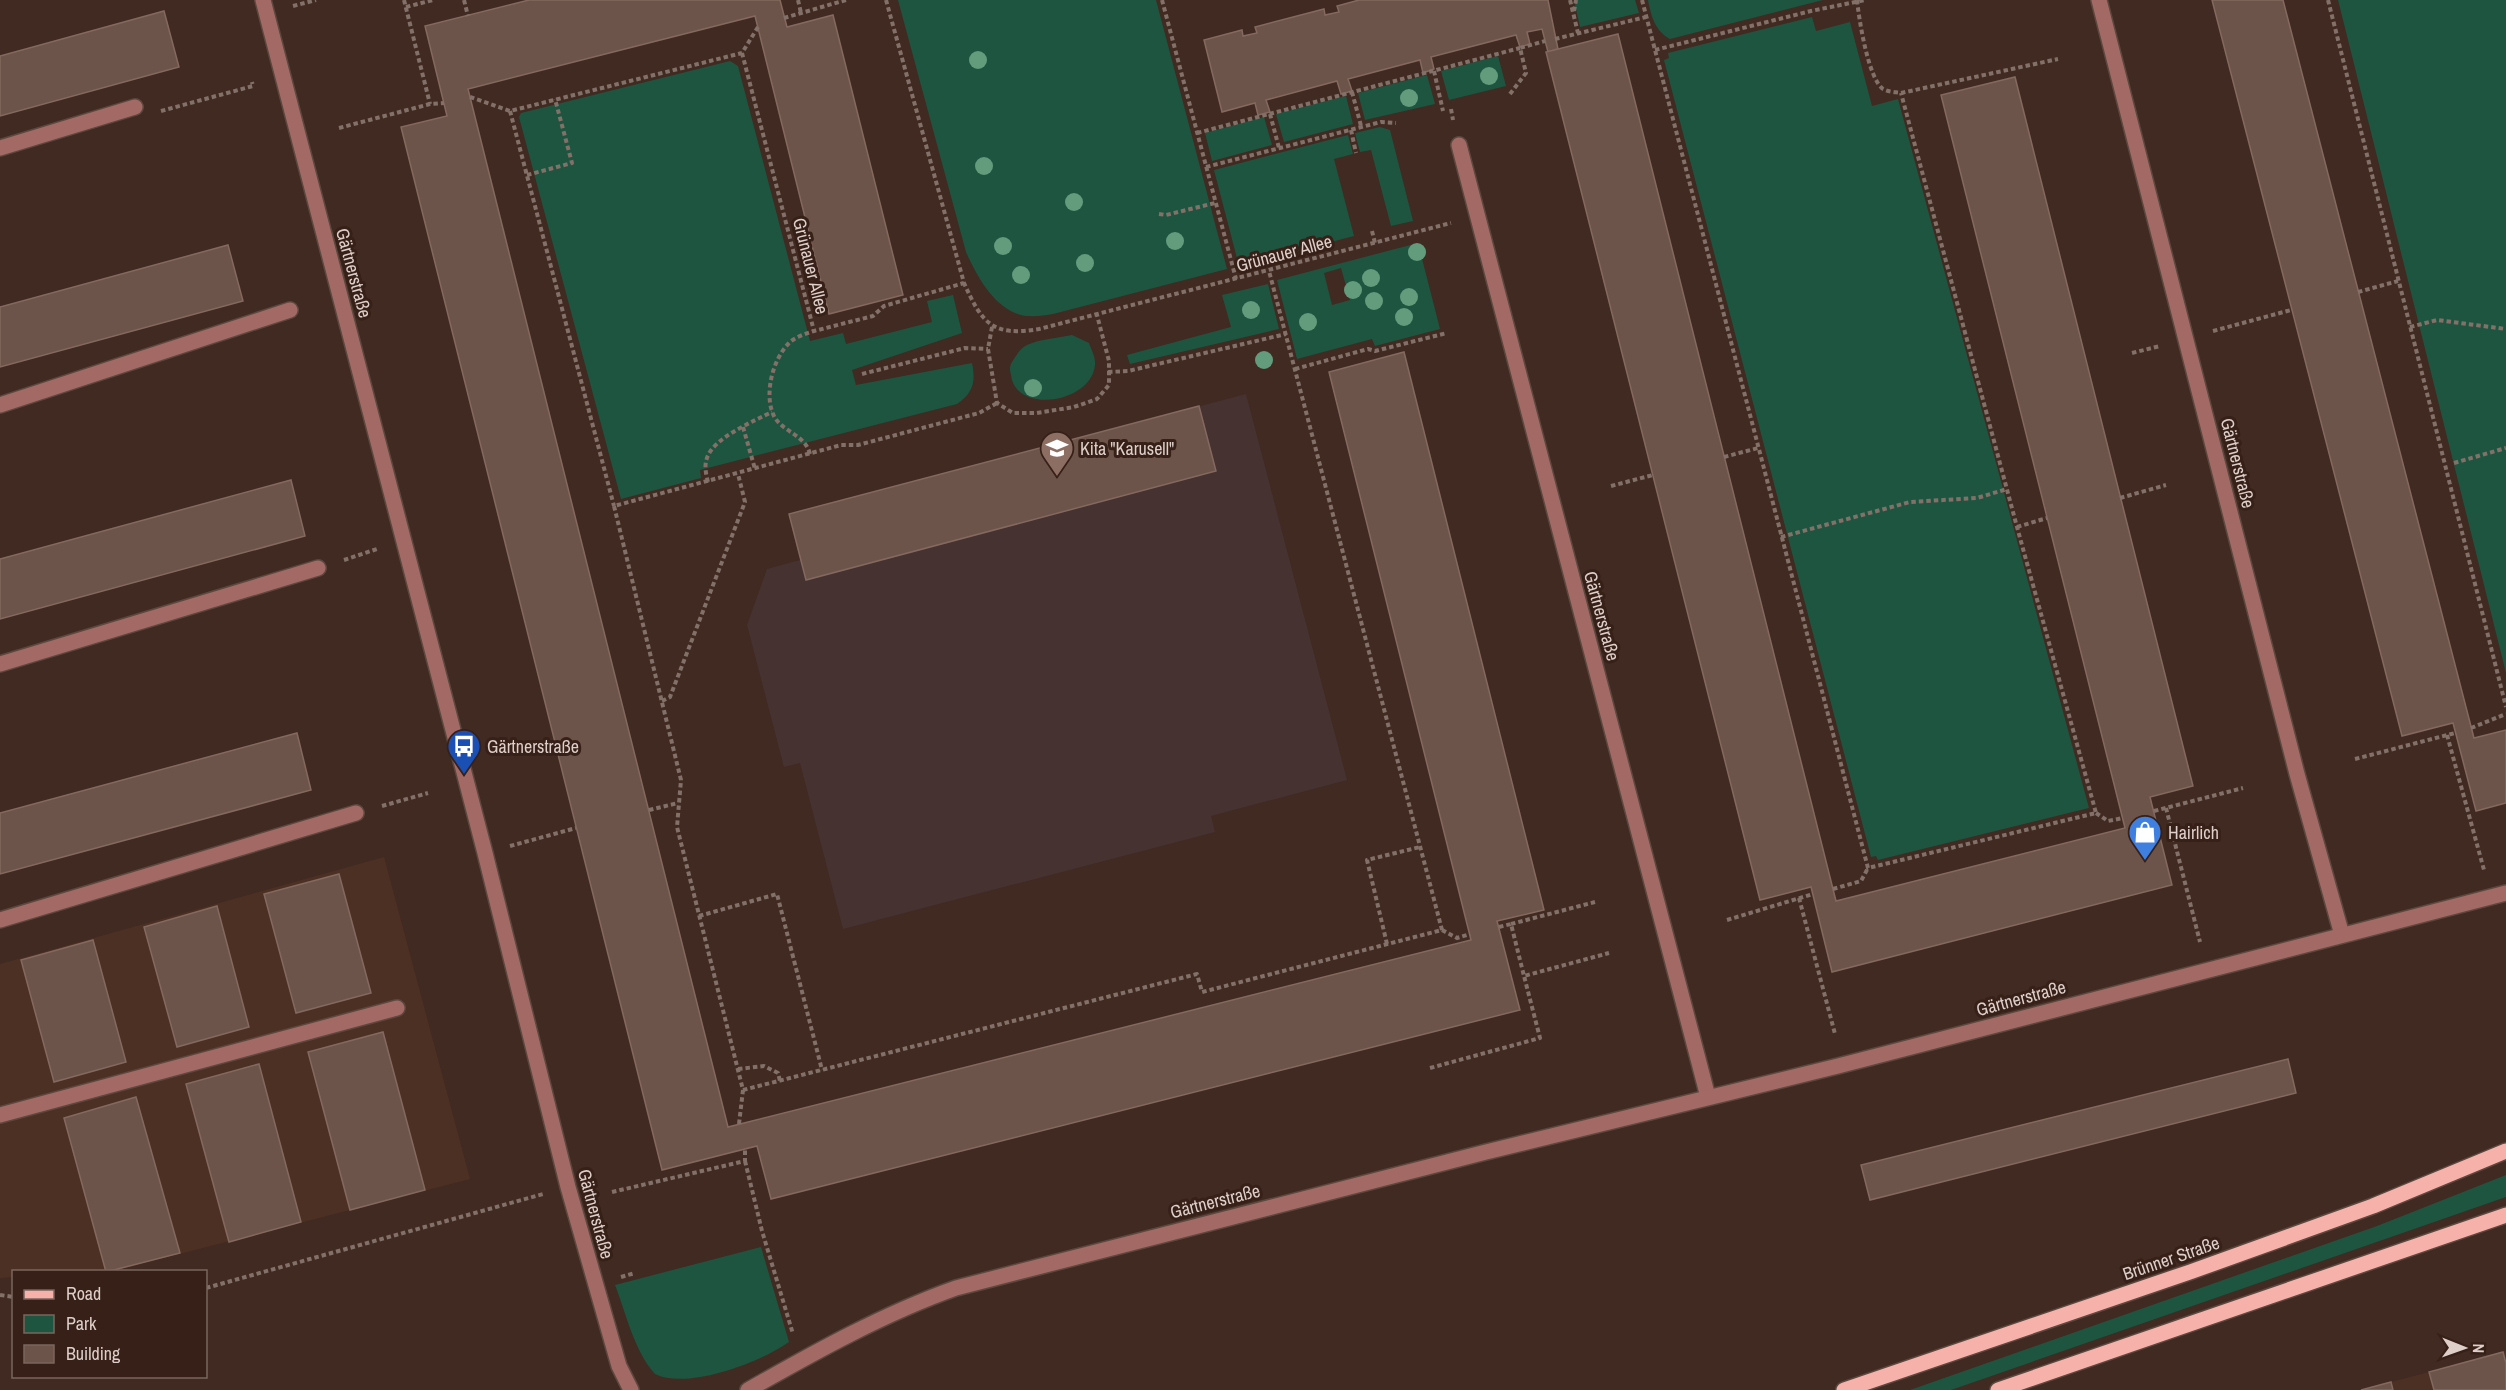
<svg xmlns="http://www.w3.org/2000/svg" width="2506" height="1390" font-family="'Archivo Narrow',sans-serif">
	<rect width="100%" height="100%" fill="#402a21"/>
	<g fill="#4d3024">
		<polygon points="384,857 470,1179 113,1271 14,1272 13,1277 0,1278 0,964"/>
		<polygon points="2506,1351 2506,1390 2361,1390 2429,1372"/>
	</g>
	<polygon fill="#463231" points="1246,394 1347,780 1211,816 1215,832 843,929 800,763 784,767 747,625 767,569 800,560 789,514"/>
	<g fill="#1e5540" fill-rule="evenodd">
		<path d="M898,0h258l71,269 -174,45c-12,2 -26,4 -38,-1 -24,-10 -39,-39 -49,-61z"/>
		<polygon points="1574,0 1635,0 1639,13 1580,27"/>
		<path d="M1648,0h175l-153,39c-15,-8 -19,-23 -22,-39z"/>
		<polygon points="2338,0 2506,0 2506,673"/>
		<polygon points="1812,17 1816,31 1850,22 1872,106 1898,99 2089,808 1878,860 1876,856 1871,857 1664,60 1669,58 1668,53"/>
		<polygon points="1498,56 1506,86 1449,100 1441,71"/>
		<path d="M730,61l8,5 72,275 33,-8 3,11 86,-22 -5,-21 26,-6 9,38 -110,37 4,15 116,-22c4,19 1,30 -15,41l-257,66 1,8 -80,21 -102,-382 2,-4z"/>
		<polygon points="1427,75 1435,104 1365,120 1358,93"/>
		<polygon points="1346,96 1353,124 1284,142 1276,114"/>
		<polygon points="1264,117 1272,145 1212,161 1205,133"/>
		<polygon points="1380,127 1390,130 1413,221 1391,226 1371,150 1360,152 1355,133"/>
		<polygon points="1348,135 1353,154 1334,159 1354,236 1239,266 1214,170"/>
		<path d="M1418,243l22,86 -65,17 -3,-7 -75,20 -20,-79zM1341,268l9,32 -18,5 -8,-32z"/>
		<polygon points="1268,284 1279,329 1130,364 1127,355 1231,327 1222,295"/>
		<path d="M1072,335l17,8c2,6 7,15 6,22 -4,39 -80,49 -84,10 -1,-5 -2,-8 1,-13 4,-6 8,-14 15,-17 13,-6 31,-7 45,-10z"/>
		<polygon points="2506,1175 2506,1197 1951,1390 1910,1390 2377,1226"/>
		<path d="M761,1247l28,95c-30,21 -102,48 -134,32 -21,-23 -29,-61 -40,-89z"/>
	</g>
	<g fill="#6d544a" stroke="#83695f" stroke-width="1.5">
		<polygon points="529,0 780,0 787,27 833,15 903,295 829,314 755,16 468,89 728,1127 1471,940 1329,372 1404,352 1544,910 1497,921 1520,1010 771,1199 757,1146 662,1170 401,127 447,116 425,26"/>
		<polygon points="1359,0 1548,0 1558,49 1548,52 1542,29 1527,32 1530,44 1520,47 1516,35 1431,57 1434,69 1423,73 1420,60 1348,79 1352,91 1341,94 1337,81 1266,100 1270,112 1258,115 1255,103 1222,112 1204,40 1242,30 1243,36 1257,33 1255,27 1324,9 1325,15 1339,12 1337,6"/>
		<polygon points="2212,0 2283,0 2474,738 2506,730 2506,803 2476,811 2453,723 2402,736"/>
		<polygon points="164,11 179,67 0,116 0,56"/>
		<polygon points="1618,34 1836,901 2125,828 1941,95 2015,77 2193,786 2150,797 2172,885 1832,972 1811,887 1760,900 1546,52"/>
		<polygon points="228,245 243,301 0,367 0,307"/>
		<polygon points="1199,406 1216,471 806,580 789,514"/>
		<polygon points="291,480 305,536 0,619 0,559"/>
		<polygon points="297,733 311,790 0,874 0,813"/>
		<polygon points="339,874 371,993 296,1013 264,894"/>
		<polygon points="217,906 249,1027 177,1047 144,927"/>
		<polygon points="93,940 126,1062 54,1082 21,960"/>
		<polygon points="383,1032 425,1190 350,1210 308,1052"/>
		<polygon points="2288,1059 2296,1093 1870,1200 1861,1165"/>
		<polygon points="259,1064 301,1222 229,1242 186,1084"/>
		<polygon points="136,1097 180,1253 106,1272 64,1118"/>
		<polygon points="2503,1352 2506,1363 2506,1390 2434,1390 2429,1372"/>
		<polygon points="2391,1382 2393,1390 2361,1390"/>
	</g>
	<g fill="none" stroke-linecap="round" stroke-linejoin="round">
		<defs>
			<g id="minor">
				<polyline points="263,0 485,853 568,1187 619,1366 631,1390"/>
				<polyline points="2099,0 2297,774 2342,935"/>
				<polyline points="1459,145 1708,1097"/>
				<polyline points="0,148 135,107"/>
				<polyline points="0,405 290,310"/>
				<polyline points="0,664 318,568"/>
				<polyline points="0,920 356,813"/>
				<polyline points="0,1115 397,1008"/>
				<path d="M748,1390c67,-38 135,-76 208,-102l530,-136 352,-86 668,-173"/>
			</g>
			<g id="major">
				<polyline points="1844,1390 2190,1272 2373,1206 2506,1151"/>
				<polyline points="1998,1390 2506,1215"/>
			</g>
		</defs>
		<use href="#minor" stroke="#5c483f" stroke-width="18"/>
		<use href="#major" stroke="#5c483f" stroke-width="18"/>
		<g stroke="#837068" stroke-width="4" stroke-dasharray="4.5 3" stroke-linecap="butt">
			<polyline points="404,0 430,104"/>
			<polyline points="464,0 468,16"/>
			<polyline points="798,0 801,13"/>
			<path d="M886,0l78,283c18,40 28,54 75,46l412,-106"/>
			<polyline points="1162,0 1236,279"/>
			<polyline points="1570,0 1578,33"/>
			<polyline points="1642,0 1868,868 2096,813 2017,527 1901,93"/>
			<path d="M1857,0c2,19 11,78 26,89 5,3 12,3 18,4l157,-34"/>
			<polyline points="2328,0 2506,707"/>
			<polyline points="293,6 316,0"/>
			<polyline points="406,7 433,0"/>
			<polyline points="1574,11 1576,0"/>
			<polyline points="784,18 846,0"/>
			<polyline points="1555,39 1646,17"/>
			<polyline points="1655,50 1811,11 1865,0"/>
			<polyline points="742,53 814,331 873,316 884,306 964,283"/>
			<polyline points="1434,71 1443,111"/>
			<polyline points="1352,92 1361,126"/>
			<polyline points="1510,94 1526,73 1520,48 1545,41"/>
			<polyline points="470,97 510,111 742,53 758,27"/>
			<polyline points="1451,109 1453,120"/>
			<polyline points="161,111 253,86 252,82"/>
			<polyline points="510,111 614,506"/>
			<polyline points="1270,114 1279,148"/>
			<polyline points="339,128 430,104 444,103"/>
			<polyline points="1351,130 1356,153"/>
			<polyline points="1197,133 1520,48"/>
			<polyline points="1206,167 1381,122 1396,123"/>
			<polyline points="527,175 572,163 555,99"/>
			<polyline points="1159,214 1166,215 1215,203"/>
			<polyline points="1372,231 1375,243"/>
			<polyline points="2358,292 2398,281"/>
			<polyline points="992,327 988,349 997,403 1013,413 1037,413 1074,407 1097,399 1109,385 1109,361 1097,315"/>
			<polyline points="2410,327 2437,320 2506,329"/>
			<polyline points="2213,331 2291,310"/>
			<polyline points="2132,353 2160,346"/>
			<polyline points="1295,369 1368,349 1375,351 1447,333"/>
			<polyline points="1108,372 1128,371 1286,334"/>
			<polyline points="862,374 965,348 988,349"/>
			<polyline points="743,427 755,469"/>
			<path d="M810,454c-5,-19 -25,-21 -35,-36 -12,-21 -3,-58 14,-75 6,-6 16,-9 25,-12"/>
			<polyline points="1724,457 1758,448"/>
			<polyline points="2454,463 2506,448"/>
			<path d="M708,482c-2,-8 -4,-16 -1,-24 6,-20 47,-37 65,-46"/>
			<polyline points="1611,486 1653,475"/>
			<polyline points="2120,498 2166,485"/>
			<polyline points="2017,527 2047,518"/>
			<polyline points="1781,537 1910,502 1977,498 2007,489"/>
			<polyline points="344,560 377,549"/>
			<polyline points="662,701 670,697 745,502 738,474"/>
			<polyline points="2471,728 2506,714"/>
			<polyline points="2447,735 2484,870"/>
			<polyline points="2355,759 2455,733"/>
			<polyline points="382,806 428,793"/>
			<polyline points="2166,808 2200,942"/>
			<polyline points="649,810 678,803"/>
			<polyline points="2154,811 2243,788"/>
			<polyline points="2096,813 2108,821 2123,818"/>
			<polyline points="510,846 576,828"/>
			<polyline points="1833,889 1861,881 1868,868"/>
			<polyline points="1799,898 1835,1034"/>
			<polyline points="699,916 777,894 822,1070"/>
			<polyline points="1727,920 1813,894"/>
			<polyline points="1511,924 1595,902"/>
			<polyline points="1499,927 1511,924 1524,976 1609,953"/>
			<polyline points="1442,930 1457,938 1470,934"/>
			<polyline points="1387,944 1367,860 1420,847"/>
			<polyline points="1430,1068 1540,1038 1524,976"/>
			<polyline points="738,1069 764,1066 778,1073 780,1081"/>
			<polyline points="743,1090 1197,974 1202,992 1442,930 1269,271"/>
			<polyline points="739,1124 743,1090 677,827 681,780 614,506 841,445 858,445 979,413 997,403"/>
			<polyline points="745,1161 762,1231 793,1334"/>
			<polyline points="612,1192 745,1161 745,1149"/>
			<polyline points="621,1277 635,1273"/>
			<polyline points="206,1288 543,1194"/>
			<polyline points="0,1295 14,1297"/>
		</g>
		<use href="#minor" stroke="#a26965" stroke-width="15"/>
		<use href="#major" stroke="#f7b1ab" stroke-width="15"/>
	</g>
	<g fill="#629c7c">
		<circle cx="978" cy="60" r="9"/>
		<circle cx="1489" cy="76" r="9"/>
		<circle cx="1409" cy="98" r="9"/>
		<circle cx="984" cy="166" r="9"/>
		<circle cx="1074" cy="202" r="9"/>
		<circle cx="1175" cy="241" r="9"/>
		<circle cx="1003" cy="246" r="9"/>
		<circle cx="1417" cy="252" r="9"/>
		<circle cx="1085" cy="263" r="9"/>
		<circle cx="1021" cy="275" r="9"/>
		<circle cx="1371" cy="278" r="9"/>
		<circle cx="1353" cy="290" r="9"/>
		<circle cx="1409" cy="297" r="9"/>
		<circle cx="1374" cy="301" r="9"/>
		<circle cx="1251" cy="310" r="9"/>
		<circle cx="1404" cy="317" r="9"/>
		<circle cx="1308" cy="322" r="9"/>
		<circle cx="1264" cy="360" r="9"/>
		<circle cx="1033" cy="388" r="9"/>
	</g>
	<defs>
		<symbol id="school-pin" viewBox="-11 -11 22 30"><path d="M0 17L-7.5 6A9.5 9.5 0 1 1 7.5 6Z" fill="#8d6e63" stroke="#362017"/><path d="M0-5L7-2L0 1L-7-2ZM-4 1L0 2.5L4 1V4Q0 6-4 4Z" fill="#fff"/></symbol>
		<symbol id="bus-pin" viewBox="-11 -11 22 30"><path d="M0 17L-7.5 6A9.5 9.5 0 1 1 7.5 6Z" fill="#1a4fb4" stroke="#362017"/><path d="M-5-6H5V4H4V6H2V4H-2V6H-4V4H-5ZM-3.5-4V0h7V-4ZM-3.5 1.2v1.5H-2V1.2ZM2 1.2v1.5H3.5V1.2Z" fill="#fff"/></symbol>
		<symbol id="shop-pin" viewBox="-11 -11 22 30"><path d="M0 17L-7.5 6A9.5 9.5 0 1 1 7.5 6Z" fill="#3f7fe0" stroke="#362017"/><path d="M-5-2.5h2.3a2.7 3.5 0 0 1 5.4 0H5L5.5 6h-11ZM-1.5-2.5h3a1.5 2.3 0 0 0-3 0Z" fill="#fff"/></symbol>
	</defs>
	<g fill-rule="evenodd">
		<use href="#school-pin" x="1038" y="429" width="38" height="52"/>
		<use href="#bus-pin" x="445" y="727" width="38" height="52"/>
		<use href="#shop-pin" x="2126" y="813" width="38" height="52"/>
	</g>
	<g text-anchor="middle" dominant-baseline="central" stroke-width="6" stroke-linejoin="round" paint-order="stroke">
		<g font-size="18" fill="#decfc9" stroke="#362017">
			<text transform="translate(1284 253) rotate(-15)">Grünauer Allee</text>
			<text transform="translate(811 266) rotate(76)">Grünauer Allee</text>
			<text transform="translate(354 273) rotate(75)">Gärtnerstraße</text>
			<text transform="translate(2238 463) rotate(76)">Gärtnerstraße</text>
			<text transform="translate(1602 616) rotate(75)">Gärtnerstraße</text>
			<text transform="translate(2021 998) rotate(-15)">Gärtnerstraße</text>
			<text transform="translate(1215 1201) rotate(-14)">Gärtnerstraße</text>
			<text transform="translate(596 1214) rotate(75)">Gärtnerstraße</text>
			<text transform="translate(2171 1258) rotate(-19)">Brünner Straße</text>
		</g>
		<g font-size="18" fill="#decfc9" stroke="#362017" text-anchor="start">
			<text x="1080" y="448">Kita "Karusell"</text>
			<text x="487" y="746">Gärtnerstraße</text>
			<text x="2168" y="832">Hairlich</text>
		</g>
	</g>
	<rect x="12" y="1270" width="195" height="108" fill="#362017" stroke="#79665e" stroke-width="1.5"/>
	<rect x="24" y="1290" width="30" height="9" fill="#f7b1ab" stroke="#79665e" stroke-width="1.5"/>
	<text x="66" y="1300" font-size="18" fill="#decfc9">Road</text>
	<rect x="24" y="1315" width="30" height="18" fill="#1e5540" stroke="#79665e" stroke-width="1.5"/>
	<text x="66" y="1330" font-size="18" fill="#decfc9">Park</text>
	<rect x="24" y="1345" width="30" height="18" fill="#6d544a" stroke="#79665e" stroke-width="1.5"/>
	<text x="66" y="1360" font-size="18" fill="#decfc9">Building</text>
	<g transform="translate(2464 1348) rotate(91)" stroke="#362017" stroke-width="4.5" paint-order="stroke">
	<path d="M0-4.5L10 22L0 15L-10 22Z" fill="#decfc9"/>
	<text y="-9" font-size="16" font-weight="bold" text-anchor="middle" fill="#decfc9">N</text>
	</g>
</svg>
